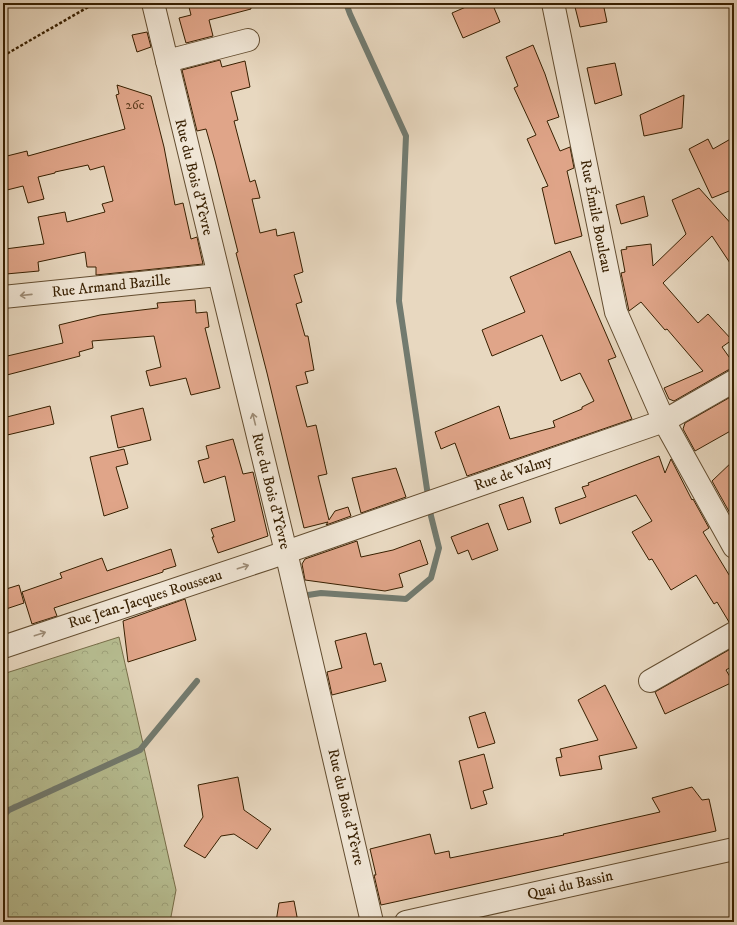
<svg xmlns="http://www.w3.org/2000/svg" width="737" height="925" font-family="'IM FELL DW Pica',serif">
	<defs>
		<pattern id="forest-crowns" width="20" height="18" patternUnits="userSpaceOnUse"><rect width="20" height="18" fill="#b7be92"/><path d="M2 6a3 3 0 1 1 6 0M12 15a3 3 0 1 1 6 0" fill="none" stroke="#9ea37c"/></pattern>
	</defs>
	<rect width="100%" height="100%" fill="#e8d8c0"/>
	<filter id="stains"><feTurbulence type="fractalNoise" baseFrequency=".005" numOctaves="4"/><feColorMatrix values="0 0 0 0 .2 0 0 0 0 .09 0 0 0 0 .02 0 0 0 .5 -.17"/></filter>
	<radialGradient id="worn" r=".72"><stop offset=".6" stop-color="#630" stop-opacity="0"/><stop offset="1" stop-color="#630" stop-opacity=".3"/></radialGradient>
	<polygon fill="url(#forest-crowns)" stroke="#776e49" points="119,637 176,890 170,922 3,922 3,674"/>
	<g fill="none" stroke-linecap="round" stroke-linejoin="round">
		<g stroke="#727b70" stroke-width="6">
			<polyline points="308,595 321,593 406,599 431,578 439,548 431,516 399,301 406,136 350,14 346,3"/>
			<polyline points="3,816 9,810 140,750 197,681"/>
		</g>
	</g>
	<g fill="#e0a589" stroke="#371f00">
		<polygon points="188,3 250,3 251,9 209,20 213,36 186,43 179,18 191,15"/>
		<polygon points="475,3 492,3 500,22 463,38 452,13"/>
		<polygon points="574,3 603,3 607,22 580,27"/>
		<polygon points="147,32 151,47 137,52 132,35"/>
		<polygon points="533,45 545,74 559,117 547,121 560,151 570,147 574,168 567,171 582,236 555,244 542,188 548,186 527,139 536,135 514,88 518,86 506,57"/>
		<polygon points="220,60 222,67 245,61 250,87 231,92 238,120 234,121 241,148 250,182 255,180 260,198 252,199 260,233 276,229 277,236 294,232 303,272 294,275 302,302 296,304 305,336 308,336 314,370 305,372 308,383 296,386 307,427 316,425 327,474 318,476 329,520 335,511 348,507 351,516 326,525 328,522 304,528 267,373 236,253 238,252 215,161 206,129 197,131 182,70"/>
		<polygon points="615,63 622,95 595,104 587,68"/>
		<polygon points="117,85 151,96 164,147 175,205 183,203 191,239 197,237 203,264 96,275 96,267 87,267 85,252 38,262 39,271 6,274 5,249 44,244 38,217 65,212 67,222 105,212 102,204 113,201 104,166 90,170 88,165 55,172 55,173 38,177 44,199 28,203 23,186 3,191 3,157 27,151 28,156 125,129 116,95 119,94"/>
		<polygon points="684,95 682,128 644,136 640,115"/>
		<polygon points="734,137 734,189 712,198 689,149 708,139 713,149"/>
		<polygon points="699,188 734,227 734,269 712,236 663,283 698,323 708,314 732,340 722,347 734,364 734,369 728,370 674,401 669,399 664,388 703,371 667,329 665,330 641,302 629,311 621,273 625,272 621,250 627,249 626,247 651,244 653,266 686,234 672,200"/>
		<polygon points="644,196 648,216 621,224 616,205"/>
		<polygon points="570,251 616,357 608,360 632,419 467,476 455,443 441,449 435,432 499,406 510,439 555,427 553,421 582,409 582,407 594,401 580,373 561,381 542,335 492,356 482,330 525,312 510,277"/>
		<polygon points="195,300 196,313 207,312 209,327 205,328 220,388 191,395 186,378 150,386 146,371 161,367 154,336 92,341 93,348 79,352 80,356 3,376 3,357 63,343 59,325 100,315 158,308 157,303"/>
		<polygon points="734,395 734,429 695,451 683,429 685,423"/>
		<polygon points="50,406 54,424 3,436 3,418"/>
		<polygon points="143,408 151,440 118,448 111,416"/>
		<polygon points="233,439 243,474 253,472 268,536 218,553 212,537 214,537 211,529 235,521 225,476 204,483 198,461 209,458 206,446"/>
		<polygon points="124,449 128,464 116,467 128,508 104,516 90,457"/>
		<polygon points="659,456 665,473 671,459 692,500 693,499 709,528 703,532 734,583 734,621 729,622 717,602 714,604 696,575 671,590 652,559 649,560 632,532 652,521 636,495 560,524 555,508 586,497 582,487 589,485 588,483"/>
		<polygon points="734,460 734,513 731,515 712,481"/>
		<polygon points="396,468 406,497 361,513 352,478"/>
		<polygon points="523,497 531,522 508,530 499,505"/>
		<polygon points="488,523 498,550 472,560 468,550 458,554 451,537"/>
		<polygon points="420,540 428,564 399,574 403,587 385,591 305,580 302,564 305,559 357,541 361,557 393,550"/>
		<polygon points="171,549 176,566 163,570 163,572 54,608 57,616 32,624 22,592 62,578 60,573 102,558 107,571"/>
		<polygon points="19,585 24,603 3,610 3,590"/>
		<polygon points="185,599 196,640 128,662 123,621"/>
		<polygon points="366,633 374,665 381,663 386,681 332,695 327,672 342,668 335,641"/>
		<polygon points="734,647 734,665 726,670 733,682 665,714 655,692"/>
		<polygon points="605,685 637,748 599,756 602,769 560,776 556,758 562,757 560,749 598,740 578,700"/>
		<polygon points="485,712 495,743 478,748 469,717"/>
		<polygon points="484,754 493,788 483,791 487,804 471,809 459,761"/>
		<polygon points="238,777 244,810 271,829 257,849 234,834 221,836 205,858 184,846 203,817 198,785"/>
		<polygon points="692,787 702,800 709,799 716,831 381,905 374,875 376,875 370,849 430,834 435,854 449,851 450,858 564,835 563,834 660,812 652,798"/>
		<polygon points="294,901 298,922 276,922 279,903"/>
	</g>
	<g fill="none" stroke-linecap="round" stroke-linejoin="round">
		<defs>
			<g id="minor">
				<polyline points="153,3 286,552 372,922"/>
				<polyline points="553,3 616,312 664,421 734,547"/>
				<polyline points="167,61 248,40"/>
				<polyline points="3,297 218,275"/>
				<polyline points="3,647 269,558 664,421 734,381"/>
				<polyline points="650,681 734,633"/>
				<polyline points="406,922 734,849"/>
			</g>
		</defs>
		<use href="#minor" stroke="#634d30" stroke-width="24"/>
		<polyline stroke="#371f00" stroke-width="2.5" stroke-dasharray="3 2" stroke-linecap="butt" points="3,56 95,3"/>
		<use href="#minor" stroke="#f0e6d6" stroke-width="22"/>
	</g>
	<defs><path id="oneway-shaft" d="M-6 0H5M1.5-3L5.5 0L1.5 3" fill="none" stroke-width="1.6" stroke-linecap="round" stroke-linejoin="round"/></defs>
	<g stroke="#9d8c76">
		<use href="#oneway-shaft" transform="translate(26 295) rotate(174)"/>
		<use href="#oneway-shaft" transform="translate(254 419) rotate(-104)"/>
		<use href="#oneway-shaft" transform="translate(243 567) rotate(-18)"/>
		<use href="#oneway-shaft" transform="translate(40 634) rotate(-18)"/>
	</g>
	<g text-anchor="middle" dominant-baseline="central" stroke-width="4" stroke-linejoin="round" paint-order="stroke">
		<g font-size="13" fill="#614022">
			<text x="135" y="105">26c</text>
		</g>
		<g font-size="15" fill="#371f00" stroke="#f0e6d6">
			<text transform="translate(194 177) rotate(76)">Rue du Bois d'Yèvre</text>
			<text transform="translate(596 216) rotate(79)">Rue Émile Bouleau</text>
			<text transform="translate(111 286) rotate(-6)">Rue Armand Bazille</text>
			<text transform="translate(513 473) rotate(-19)">Rue de Valmy</text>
			<text transform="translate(271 491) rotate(76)">Rue du Bois d'Yèvre</text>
			<text transform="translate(145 599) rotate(-18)">Rue Jean-Jacques Rousseau</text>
			<text transform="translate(346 807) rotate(77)">Rue du Bois d'Yèvre</text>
			<text transform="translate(570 885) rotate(-13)">Quai du Bassin</text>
		</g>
	</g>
	<rect width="737" height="925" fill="none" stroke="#e8d8c0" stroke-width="16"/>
	<rect x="4" y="4" width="729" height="917" fill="none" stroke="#371f00" stroke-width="2"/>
	<rect x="8" y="8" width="721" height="909" fill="none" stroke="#371f00"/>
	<rect width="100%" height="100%" filter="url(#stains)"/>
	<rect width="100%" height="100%" fill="url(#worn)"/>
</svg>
